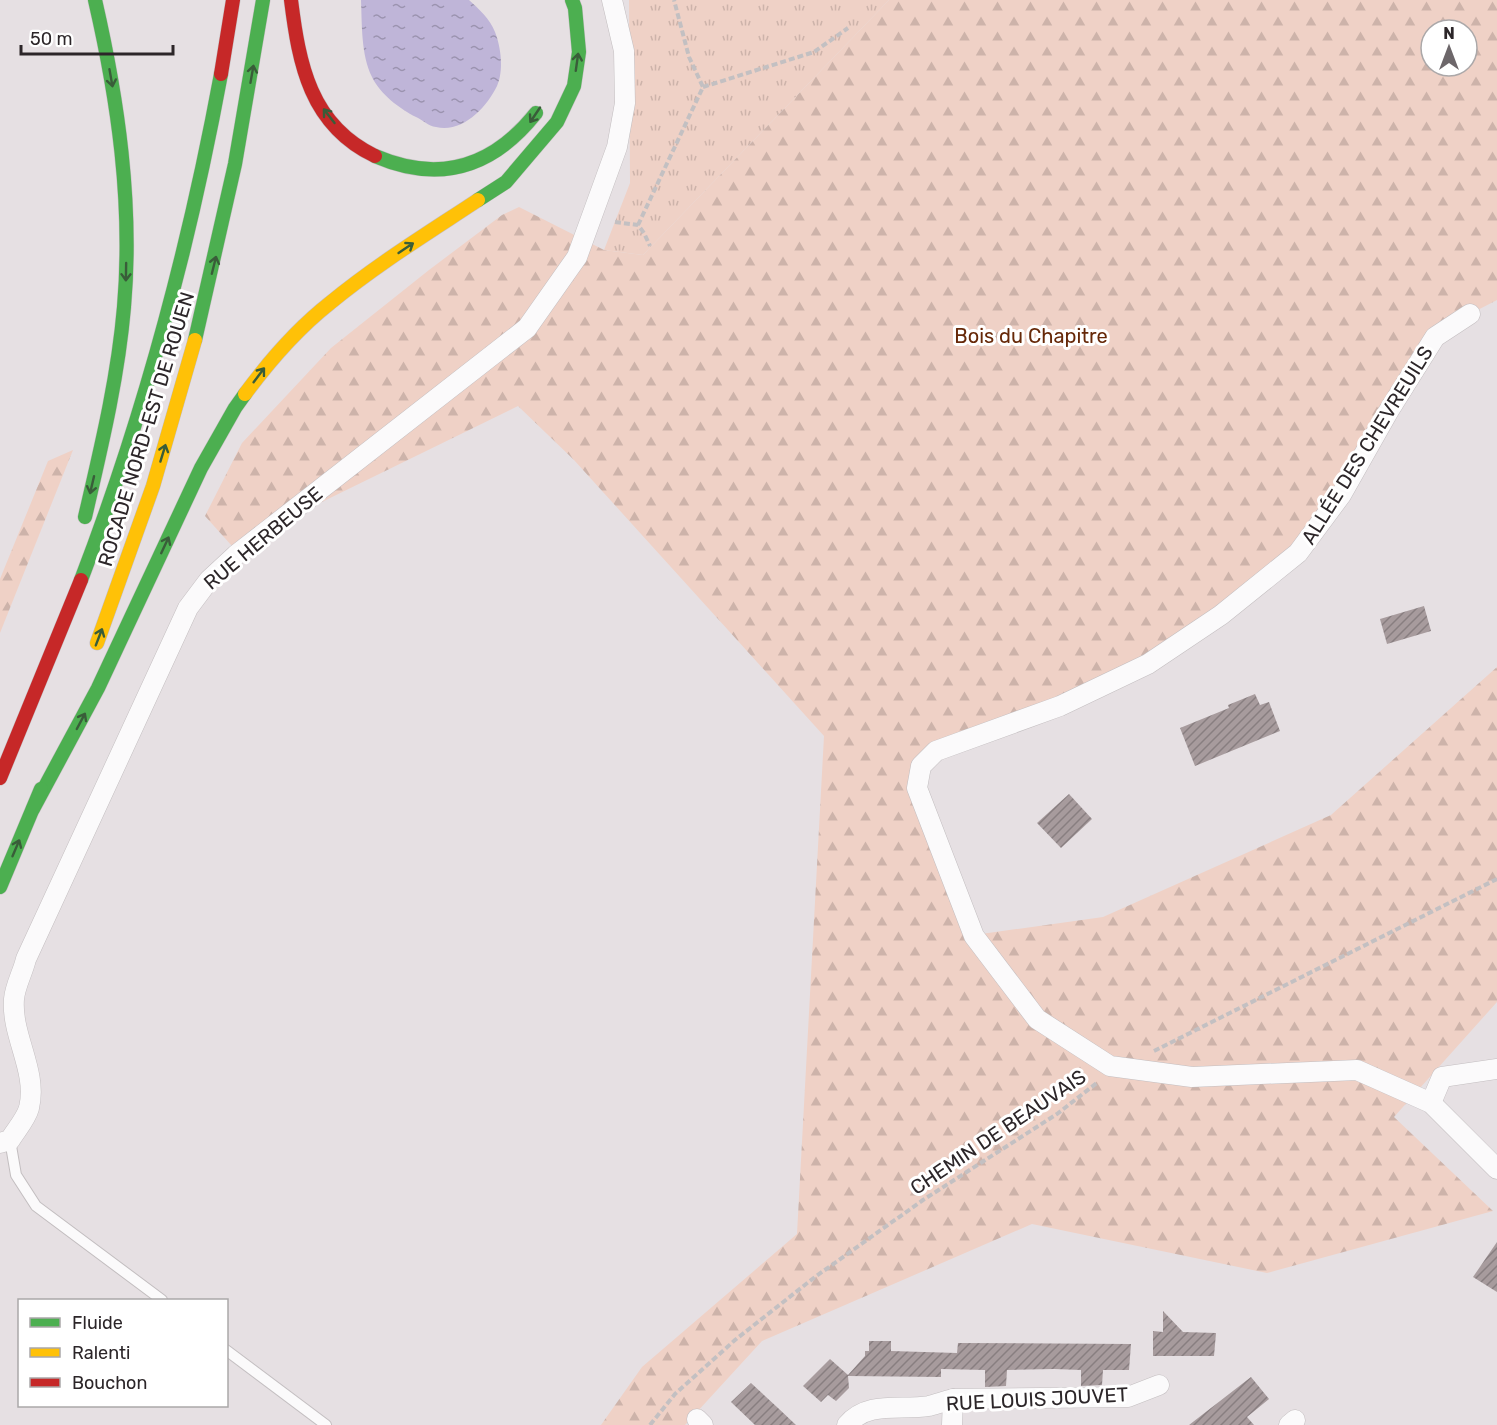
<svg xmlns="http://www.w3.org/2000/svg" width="1497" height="1425" font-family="Rubik,sans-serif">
	<defs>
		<pattern id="grass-tufts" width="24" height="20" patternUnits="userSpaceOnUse" patternTransform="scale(1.5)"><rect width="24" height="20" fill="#efd1c6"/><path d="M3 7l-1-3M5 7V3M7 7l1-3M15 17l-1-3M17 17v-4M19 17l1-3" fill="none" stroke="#cdb3aa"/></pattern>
		<pattern id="forest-firs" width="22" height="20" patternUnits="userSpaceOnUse" patternTransform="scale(1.5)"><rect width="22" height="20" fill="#efd1c6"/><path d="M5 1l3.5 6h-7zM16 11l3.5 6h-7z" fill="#cdb3aa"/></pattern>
		<pattern id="water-ripples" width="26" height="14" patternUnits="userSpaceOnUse" patternTransform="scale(1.5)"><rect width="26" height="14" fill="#bfb5d8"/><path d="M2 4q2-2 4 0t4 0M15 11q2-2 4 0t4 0" fill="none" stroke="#9b93af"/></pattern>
		<pattern id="building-hatch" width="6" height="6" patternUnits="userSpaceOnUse" patternTransform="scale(1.5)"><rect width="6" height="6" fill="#a79b9d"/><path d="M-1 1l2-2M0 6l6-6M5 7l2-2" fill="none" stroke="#887e80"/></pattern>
	</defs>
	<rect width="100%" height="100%" fill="#e6e0e3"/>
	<polygon fill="url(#grass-tufts)" points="629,0 889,0 643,255 604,250 630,183"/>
	<g fill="url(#forest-firs)" fill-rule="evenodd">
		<path d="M889,0h608v300l-27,14 -35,23 -137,216 -150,111 -212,87 -19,36 57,148 129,-18 228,-102 166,-148v335l-103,115 99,94 -226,62 -235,-49 -270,117 -77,84h-84l41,-58 155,-133 27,-498 -250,-276 -56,-54 -286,140 -27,-30 37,-73 89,-95 98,-78 73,-55 17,-8 85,43 39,5zM1431,30h36v36h-36z"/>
		<polygon points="73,450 0,633 0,579 48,461"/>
	</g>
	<path fill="url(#water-ripples)" d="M361,0h108c10,9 21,19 26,32 6,15 9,39 2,54 -11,22 -34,47 -61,41 -8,-1 -13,-7 -20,-10 -16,-8 -36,-23 -44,-40 -11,-22 -10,-53 -11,-77z"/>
	<g fill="url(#building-hatch)">
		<polygon points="1424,606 1431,631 1387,644 1380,619"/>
		<polygon points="1255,694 1260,705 1269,702 1280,731 1195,766 1180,728 1229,708 1228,705"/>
		<polygon points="1069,794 1092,819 1061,848 1037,823"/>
		<polygon points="1497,1242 1497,1292 1473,1277"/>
		<polygon points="1163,1311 1183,1332 1216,1333 1214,1356 1153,1356 1153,1331 1163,1332"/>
		<polygon points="869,1341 891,1341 891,1351 957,1353 958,1343 1131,1344 1129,1370 1103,1370 1102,1385 1081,1386 1081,1370 1054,1369 1007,1370 1006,1386 985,1387 985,1370 941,1369 941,1377 848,1376 849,1388 836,1401 828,1395 821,1402 803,1386 830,1359 848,1375 865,1356 865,1351 869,1351"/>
		<polygon points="1251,1377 1269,1399 1247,1417 1254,1425 1189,1425"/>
		<polygon points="751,1383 778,1408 796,1425 755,1425 731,1402"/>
	</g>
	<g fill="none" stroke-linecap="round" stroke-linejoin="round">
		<defs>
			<g id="lane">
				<polyline points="10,1140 16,1175 36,1206 162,1300"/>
				<polyline points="226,1350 326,1425"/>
			</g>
			<g id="street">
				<polyline points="1470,314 1435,337 1388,412 1341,495 1298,553 1221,615 1148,664 1060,706 936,751 921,766 917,788 974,936 1037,1019 1110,1066 1192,1077 1357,1070 1431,1103 1497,1169"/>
				<polyline points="1431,1103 1442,1077 1497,1069"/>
				<path d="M0,1143l10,-3c6,-10 16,-21 19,-32 9,-37 -18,-72 -15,-109 1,-13 9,-27 12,-40l162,-351 21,-28 27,-25 291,-227 50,-71 40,-110 8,-44 -1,-52 -12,-51"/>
				<polyline points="697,1419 703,1425"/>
				<path d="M847,1425c21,-25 54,-14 82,-19 8,-2 16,-5 24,-7l175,-2 31,-12"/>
				<polyline points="952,1425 953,1399"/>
				<polyline points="1289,1425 1295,1420"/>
			</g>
			<g id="fast">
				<path d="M375,156c65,28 118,11 161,-43"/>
				<polyline points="478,200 506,182 557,122 574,86 579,52 575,8 572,0"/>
				<polyline points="195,340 235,164 263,0"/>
				<path d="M85,517c16,-69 33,-139 39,-210 9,-103 -6,-207 -29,-307"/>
				<path d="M81,580c63,-164 108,-333 140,-506"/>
				<polyline points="33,809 98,688 201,468 235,408 245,394"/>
				<polyline points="0,887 41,789"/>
			</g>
			<g id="slow">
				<path d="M245,394c25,-34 52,-65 85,-91 46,-38 98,-70 148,-103"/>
				<polyline points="97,643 153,486 195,340"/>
			</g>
			<g id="jam">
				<path d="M291,0c8,64 19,125 84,156"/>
				<polyline points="221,74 233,0"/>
				<polyline points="0,778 81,580"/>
			</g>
		</defs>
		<use href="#lane" stroke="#c3bec0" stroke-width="12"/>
		<use href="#street" stroke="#c3bec0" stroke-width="21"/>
		<use href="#fast" stroke="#c3bec0" stroke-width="15"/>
		<use href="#slow" stroke="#c3bec0" stroke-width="15"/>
		<use href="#jam" stroke="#c3bec0" stroke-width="15"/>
		<g stroke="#c3c0c2" stroke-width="4" stroke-dasharray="6 3" stroke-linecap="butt">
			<polyline points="703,87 814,52 848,28"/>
			<polyline points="615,222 638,225 644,233 650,246"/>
			<polyline points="638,225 703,87 689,57 674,0"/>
			<polyline points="1154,1051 1497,879"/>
			<polyline points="650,1425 675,1394 735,1340 815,1277 923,1200 1057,1114 1098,1082"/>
		</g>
		<use href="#lane" stroke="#fbfafb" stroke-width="10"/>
		<use href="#street" stroke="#fbfafb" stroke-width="20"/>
		<use href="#fast" stroke="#4caf50" stroke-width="14"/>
		<use href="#slow" stroke="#ffc107" stroke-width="14"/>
		<use href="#jam" stroke="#c62828" stroke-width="14"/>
	</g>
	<defs><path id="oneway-shaft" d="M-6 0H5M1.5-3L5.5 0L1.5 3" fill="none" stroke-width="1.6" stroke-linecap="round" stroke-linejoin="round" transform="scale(1.5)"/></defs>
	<g stroke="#395d39">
		<use href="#oneway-shaft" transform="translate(577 62) rotate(-82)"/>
		<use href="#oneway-shaft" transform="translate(252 74) rotate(-80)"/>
		<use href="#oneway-shaft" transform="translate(111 78) rotate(80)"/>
		<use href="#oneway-shaft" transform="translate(535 115) rotate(124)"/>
		<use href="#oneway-shaft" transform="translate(329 116) rotate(-128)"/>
		<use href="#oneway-shaft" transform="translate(406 248) rotate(-34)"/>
		<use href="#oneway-shaft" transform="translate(214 265) rotate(-76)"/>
		<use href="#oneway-shaft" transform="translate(126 272) rotate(91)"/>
		<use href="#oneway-shaft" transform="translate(259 375) rotate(-53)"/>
		<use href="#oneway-shaft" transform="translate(163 453) rotate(-73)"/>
		<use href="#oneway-shaft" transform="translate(92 485) rotate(103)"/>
		<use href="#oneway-shaft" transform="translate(165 545) rotate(-65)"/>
		<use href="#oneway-shaft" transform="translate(99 637) rotate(-69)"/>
		<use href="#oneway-shaft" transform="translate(81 721) rotate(-62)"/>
		<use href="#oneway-shaft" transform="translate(16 848) rotate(-67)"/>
	</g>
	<g text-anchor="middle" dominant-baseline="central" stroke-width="6" stroke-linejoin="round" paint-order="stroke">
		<g font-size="20" fill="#662808" stroke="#fff">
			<text x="1031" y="336">Bois du Chapitre</text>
		</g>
		<g font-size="20" fill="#2c2629" stroke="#fff">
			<text transform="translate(146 429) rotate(-73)">ROCADE NORD-EST DE ROUEN</text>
			<text transform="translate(1367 445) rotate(-58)">ALLÉE DES CHEVREUILS</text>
			<text transform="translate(263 538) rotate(-40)">RUE HERBEUSE</text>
			<text transform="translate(998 1132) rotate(-34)">CHEMIN DE BEAUVAIS</text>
			<text transform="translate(1037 1399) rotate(-3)">RUE LOUIS JOUVET</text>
		</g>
	</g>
	<rect x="18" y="1299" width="210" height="108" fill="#ffffff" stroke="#aba8a9" stroke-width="1.5"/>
	<rect x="30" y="1318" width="30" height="9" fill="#4caf50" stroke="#aba8a9" stroke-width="1.5"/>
	<text x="72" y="1329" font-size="18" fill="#2c2629">Fluide</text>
	<rect x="30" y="1348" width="30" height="9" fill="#ffc107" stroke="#aba8a9" stroke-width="1.5"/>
	<text x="72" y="1359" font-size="18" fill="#2c2629">Ralenti</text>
	<rect x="30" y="1378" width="30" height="9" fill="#c62828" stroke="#aba8a9" stroke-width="1.5"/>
	<text x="72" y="1389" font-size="18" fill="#2c2629">Bouchon</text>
	<g transform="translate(1449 48)"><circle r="28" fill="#ffffff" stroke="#aba8a9" stroke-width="1.5"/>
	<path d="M0-4.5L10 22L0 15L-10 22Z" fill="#6d676a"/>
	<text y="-9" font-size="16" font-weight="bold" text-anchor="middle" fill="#2c2629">N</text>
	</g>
	<path d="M21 45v9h152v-9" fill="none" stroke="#2c2629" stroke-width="3"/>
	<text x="30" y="45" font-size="18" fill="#2c2629" stroke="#ffffff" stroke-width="4.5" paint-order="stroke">50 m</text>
</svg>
